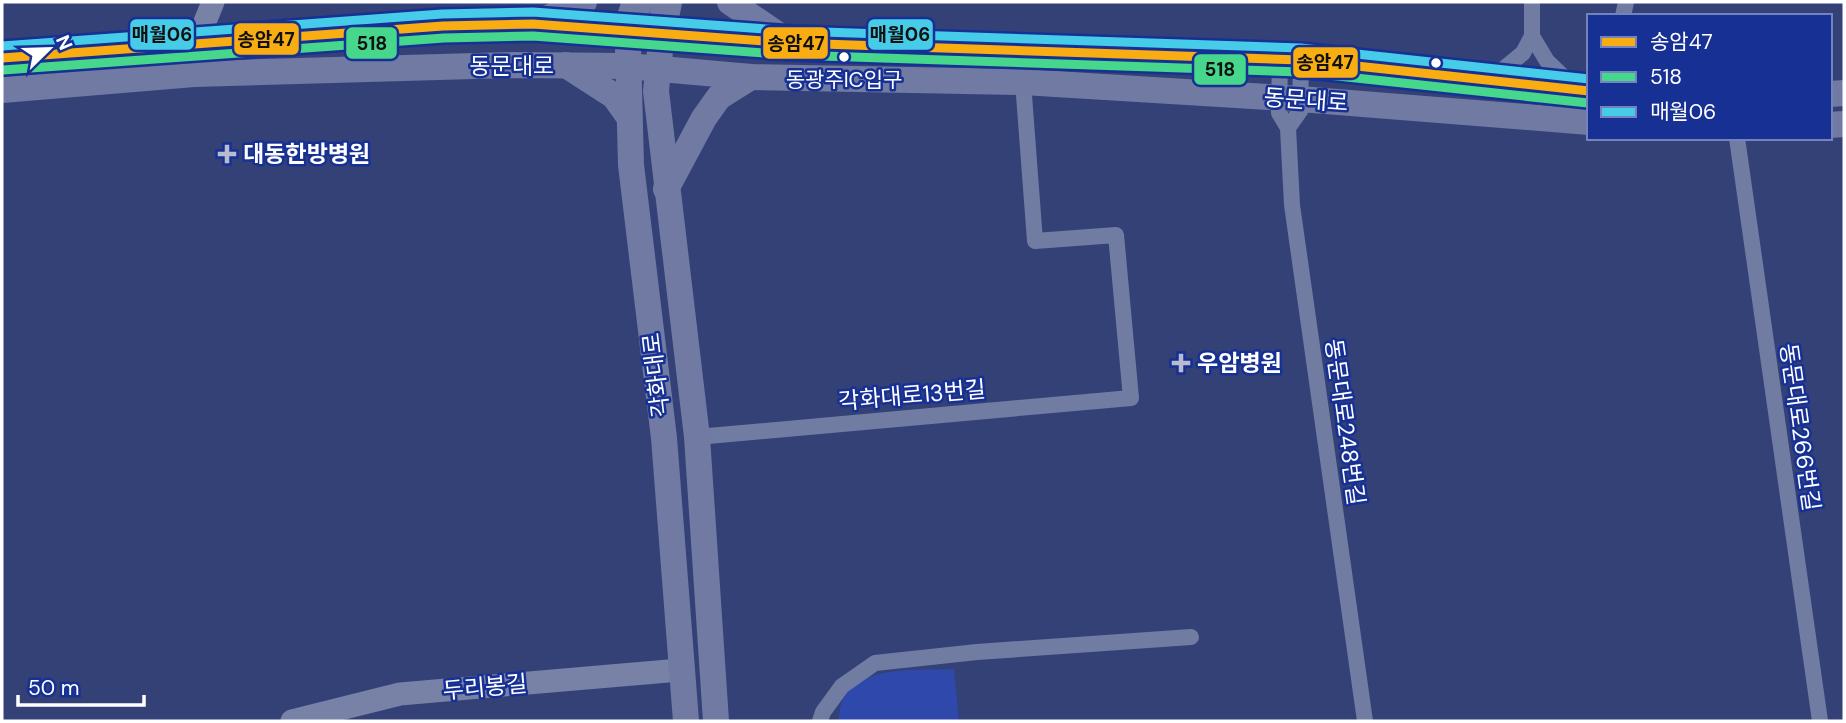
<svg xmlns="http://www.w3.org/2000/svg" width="1846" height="723" font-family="'DM Sans','Noto Sans KR',sans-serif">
	<rect width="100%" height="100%" fill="#344177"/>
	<path fill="#2e48ab" d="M954,669l5,52h-120c-1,-59 75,-50 115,-52z"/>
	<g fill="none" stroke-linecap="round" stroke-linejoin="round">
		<g stroke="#717ca2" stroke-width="16">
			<polyline points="1532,2 1532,36"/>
			<polyline points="1623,16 1626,2"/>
			<polyline points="1280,59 1279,113 1288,128 1292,205 1365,721"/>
			<polyline points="1489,81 1523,53 1532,36 1547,61 1575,88"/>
			<polyline points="1288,128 1300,111 1301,60"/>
			<polyline points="1737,138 1820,721"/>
			<polyline points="697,437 1131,398 1116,235 1035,241 1023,82"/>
			<polyline points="820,721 823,712 842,686 875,663 977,652 1191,637"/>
		</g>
		<g stroke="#7881a6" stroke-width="23">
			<polyline points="194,74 196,44 213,2"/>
			<polyline points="292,721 400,694 680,670"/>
		</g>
		<g stroke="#707aa2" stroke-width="26">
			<polyline points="730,2 790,43"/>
			<polyline points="541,21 584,2"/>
			<polyline points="628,48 631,165 664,438 686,721"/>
			<polyline points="660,51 656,91 697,437 716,721"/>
			<polyline points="2,58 443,26 533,24 792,43 1301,60 1589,91"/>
			<polyline points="566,65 614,96 629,117"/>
			<polyline points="2,90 194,74 513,65 627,66 751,77 1023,82 1300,99 1589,122"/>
			<polyline points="1830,94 1844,93"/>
			<polyline points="1830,125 1844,124"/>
			<polyline points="666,189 704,118 719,97 751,77"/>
		</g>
		<g stroke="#727ca2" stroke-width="30">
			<polyline points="628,29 637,2"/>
			<polyline points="661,32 667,2"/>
		</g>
		<defs>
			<polyline id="bus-1" points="2,58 443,26 533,24 792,43 1301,60 1589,91"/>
			<polyline id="bus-2" points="3,70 444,38 533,36 792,55 1300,72 1588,103"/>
			<polyline id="bus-3" points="2,46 442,14 533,12 793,31 1301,48 1589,79"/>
		</defs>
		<use href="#bus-1" stroke="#173094" stroke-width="14"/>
		<use href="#bus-2" stroke="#173094" stroke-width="14"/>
		<use href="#bus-3" stroke="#173094" stroke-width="14"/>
		<use href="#bus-1" stroke="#f8ad13" stroke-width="9"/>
		<use href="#bus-2" stroke="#46d78d" stroke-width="9"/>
		<use href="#bus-3" stroke="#46cce9" stroke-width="9"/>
	</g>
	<g fill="#fff" stroke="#173094" stroke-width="2.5">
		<circle cx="844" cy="57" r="6"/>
		<circle cx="1436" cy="63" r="6"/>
	</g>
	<g fill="#b8bccf" stroke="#173094" stroke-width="2.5">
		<path d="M223.5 143.5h7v7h7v7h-7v7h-7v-7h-7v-7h7z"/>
		<path d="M1177.5 352.5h7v7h7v7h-7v7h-7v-7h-7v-7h7z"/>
	</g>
	<g text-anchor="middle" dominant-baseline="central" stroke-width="5" stroke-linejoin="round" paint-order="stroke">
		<g font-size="21" fill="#fff" stroke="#173094">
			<text x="844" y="80">동광주IC입구</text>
		</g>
		<g font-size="23" fill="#fff" stroke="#173094">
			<text x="512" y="66">동문대로</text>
			<text transform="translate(1306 100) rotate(4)">동문대로</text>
			<text transform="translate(656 375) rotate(-97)">각화대로</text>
			<text transform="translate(912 395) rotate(-5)">각화대로13번길</text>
			<text transform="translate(1345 422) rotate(82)">동문대로248번길</text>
			<text transform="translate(1800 427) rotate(82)">동문대로266번길</text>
			<text transform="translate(485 687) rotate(-5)">두리봉길</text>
		</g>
		<g font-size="23" font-weight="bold" fill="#fff" stroke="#173094" text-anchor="start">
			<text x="243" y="154">대동한방병원</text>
			<text x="1197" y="363">우암병원</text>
		</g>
	</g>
	<g stroke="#173094" stroke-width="2.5">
		<rect x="129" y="18" width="66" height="33" rx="7" fill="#46cce9"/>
		<rect x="867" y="18" width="67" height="33" rx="7" fill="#46cce9"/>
		<rect x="233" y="22" width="67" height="34" rx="7" fill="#f8ad13"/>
		<rect x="762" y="26" width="67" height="34" rx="7" fill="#f8ad13"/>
		<rect x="345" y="26" width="53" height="34" rx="7" fill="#46d78d"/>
		<rect x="1292" y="46" width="67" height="33" rx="7" fill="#f8ad13"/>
		<rect x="1193" y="53" width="54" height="33" rx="7" fill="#46d78d"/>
	</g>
	<g font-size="19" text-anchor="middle" font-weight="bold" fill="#111">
		<text x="162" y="41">매월06</text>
		<text x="900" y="41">매월06</text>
		<text x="266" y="46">송암47</text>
		<text x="796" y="50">송암47</text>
		<text x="372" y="50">518</text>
		<text x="1325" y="69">송암47</text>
		<text x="1220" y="76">518</text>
	</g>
	<rect width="1846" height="723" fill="none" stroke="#ffffff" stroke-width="7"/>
	<rect x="1587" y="14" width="245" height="126" fill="#173094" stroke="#7483bf" stroke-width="2"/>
	<rect x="1601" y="37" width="35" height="10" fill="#f8ad13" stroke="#7483bf" stroke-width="2"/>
	<text x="1650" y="49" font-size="21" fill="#ffffff">송암47</text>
	<rect x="1601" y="72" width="35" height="10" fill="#46d78d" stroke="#7483bf" stroke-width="2"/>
	<text x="1650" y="84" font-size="21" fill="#ffffff">518</text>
	<rect x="1601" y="107" width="35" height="10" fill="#46cce9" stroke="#7483bf" stroke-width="2"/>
	<text x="1650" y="119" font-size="21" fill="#ffffff">매월06</text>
	<g transform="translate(49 49) rotate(67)" stroke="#173094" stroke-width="5" paint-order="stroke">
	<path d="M0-5L12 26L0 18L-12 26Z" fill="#ffffff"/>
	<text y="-10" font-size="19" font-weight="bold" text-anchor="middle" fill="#ffffff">N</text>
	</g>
	<path d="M18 695v10h126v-10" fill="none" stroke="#ffffff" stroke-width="3.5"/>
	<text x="28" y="695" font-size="21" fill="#ffffff" stroke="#173094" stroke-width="5" paint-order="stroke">50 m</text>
</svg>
